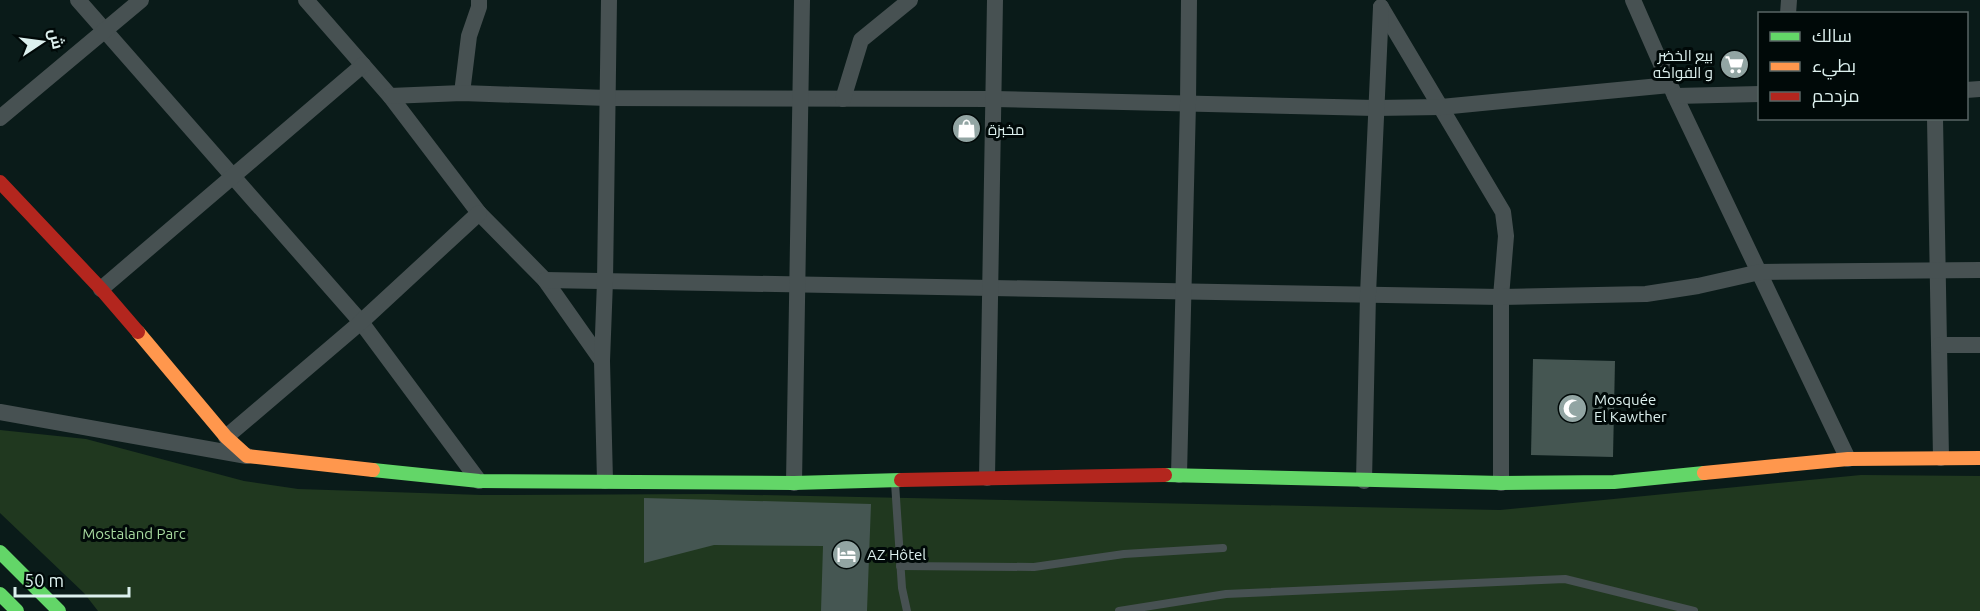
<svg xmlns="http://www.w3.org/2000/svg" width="1980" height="611" font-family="Ubuntu,Cairo,sans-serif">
	<rect width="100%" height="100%" fill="#0a1b19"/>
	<polygon fill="#20381f" points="0,430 86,439 244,481 298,489 482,495 708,494 1500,510 1861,475 1980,476 1980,611 98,611 84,593 0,513"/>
	<g fill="#455652">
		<polygon points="1533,359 1615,361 1613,457 1531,455"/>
		<polygon points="644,498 871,504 867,611 821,611 823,546 714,545 644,563"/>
	</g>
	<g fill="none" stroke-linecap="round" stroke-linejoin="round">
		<g stroke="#475152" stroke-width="8">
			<polyline points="895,483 902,588 907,611"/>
			<polyline points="900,566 1034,567 1124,554 1223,548"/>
			<polyline points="1119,611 1226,594 1565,579 1694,611"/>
		</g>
		<g stroke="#475152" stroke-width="16">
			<polyline points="78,0 361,322 479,481"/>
			<polyline points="306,0 390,96 479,213 545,280 602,361"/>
			<polyline points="1633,0 1675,96 1848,459"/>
			<polyline points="1381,7 1503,212 1506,236 1501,297 1501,483"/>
			<polyline points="1788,14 1789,0"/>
			<polyline points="1966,90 1980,89"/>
			<polyline points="462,93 469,36 479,7 479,0"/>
			<polyline points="390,96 462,93 607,98 994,99 1375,108 1441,107 1670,85"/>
			<polyline points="1675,96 1760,94"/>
			<polyline points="843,99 861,40 910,0"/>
			<polyline points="0,118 141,0"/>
			<path d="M1935,118c1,114 5,227 6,340"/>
			<polyline points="545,280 1501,297 1646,294 1698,286 1760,272 1980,270"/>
			<polyline points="101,289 363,65"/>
			<polyline points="1940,345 1980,345"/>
			<polyline points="0,412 247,456"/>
			<polyline points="226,437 361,322 479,213"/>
			<polyline points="1179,475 1188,103 1189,0"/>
			<polyline points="987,478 995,0"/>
			<polyline points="605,481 602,361 605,281 609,0"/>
			<polyline points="1364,481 1368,294 1381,7"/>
			<polyline points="794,483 802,0"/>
		</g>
		<g stroke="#63d668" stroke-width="14">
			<polyline points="373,470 479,481 794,483 901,480"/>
			<polyline points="1165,475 1501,483 1614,482 1704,473"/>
			<polyline points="0,552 59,611"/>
			<polyline points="0,594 17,611"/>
		</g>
		<g stroke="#ff974d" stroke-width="14">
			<polyline points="138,332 226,437 247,456 373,470"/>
			<polyline points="1704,473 1848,459 1980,458"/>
		</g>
		<g stroke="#b3261e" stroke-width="14">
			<polyline points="0,182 101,289 138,332"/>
			<polyline points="901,480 1165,475"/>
		</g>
	</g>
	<defs>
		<symbol id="supermarket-disc" viewBox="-11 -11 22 22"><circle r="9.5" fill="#92a5a3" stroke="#000908"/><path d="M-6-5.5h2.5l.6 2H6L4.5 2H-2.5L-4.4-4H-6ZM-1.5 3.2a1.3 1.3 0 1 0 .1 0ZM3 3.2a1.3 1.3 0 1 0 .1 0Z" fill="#fff"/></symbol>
		<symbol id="shop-disc" viewBox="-11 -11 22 22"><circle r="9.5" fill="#92a5a3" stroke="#000908"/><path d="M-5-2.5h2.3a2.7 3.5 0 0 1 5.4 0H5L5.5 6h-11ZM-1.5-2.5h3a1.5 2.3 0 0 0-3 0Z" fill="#fff"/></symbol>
		<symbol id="mosque-disc" viewBox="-11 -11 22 22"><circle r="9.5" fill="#92a5a3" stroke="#000908"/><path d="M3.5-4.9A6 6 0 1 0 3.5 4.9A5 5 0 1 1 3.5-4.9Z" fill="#fff"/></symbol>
		<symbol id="hotel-disc" viewBox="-11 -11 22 22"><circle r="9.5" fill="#92a5a3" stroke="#000908"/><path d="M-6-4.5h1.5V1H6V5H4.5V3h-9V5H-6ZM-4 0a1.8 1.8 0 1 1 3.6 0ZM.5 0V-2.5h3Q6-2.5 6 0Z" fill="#fff"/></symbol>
	</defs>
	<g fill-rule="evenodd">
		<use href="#supermarket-disc" x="1718" y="48" width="33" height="33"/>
		<use href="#shop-disc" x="950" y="112" width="33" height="33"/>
		<use href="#mosque-disc" x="1556" y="392" width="33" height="33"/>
		<use href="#hotel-disc" x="830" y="538" width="33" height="33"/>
	</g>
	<g text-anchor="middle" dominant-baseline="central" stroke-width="6" stroke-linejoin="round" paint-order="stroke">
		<g font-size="15" fill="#dcf0ee" stroke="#000908" text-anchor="start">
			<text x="1713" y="55" text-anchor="end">بيع الخضر<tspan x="1713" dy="17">و الفواكه</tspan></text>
			<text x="988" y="129">مخبزة</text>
			<text x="1594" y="399">Mosquée<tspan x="1594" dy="17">El Kawther</tspan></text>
			<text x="867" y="554">AZ Hôtel</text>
		</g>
		<g font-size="15" fill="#a7daa0" stroke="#000908">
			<text x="134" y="533">Mostaland Parc</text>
		</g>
	</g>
	<rect x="1758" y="12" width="210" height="108" fill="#000908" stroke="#586564" stroke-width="1.5"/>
	<rect x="1770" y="32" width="30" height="9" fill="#63d668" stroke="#586564" stroke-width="1.5"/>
	<text x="1812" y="42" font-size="18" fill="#dcf0ee">سالك</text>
	<rect x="1770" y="62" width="30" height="9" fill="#ff974d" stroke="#586564" stroke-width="1.5"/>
	<text x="1812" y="72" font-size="18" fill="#dcf0ee">بطيء</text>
	<rect x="1770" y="92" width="30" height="9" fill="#b3261e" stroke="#586564" stroke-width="1.5"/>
	<text x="1812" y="102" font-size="18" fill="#dcf0ee">مزدحم</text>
	<g transform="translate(42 42) rotate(77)" stroke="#000908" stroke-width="4.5" paint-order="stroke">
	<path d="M0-4.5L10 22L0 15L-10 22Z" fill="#dcf0ee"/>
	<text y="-9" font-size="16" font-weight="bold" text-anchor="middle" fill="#dcf0ee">ش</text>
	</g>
	<path d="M15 587v9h114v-9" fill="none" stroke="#dcf0ee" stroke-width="3"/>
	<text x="24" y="587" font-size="18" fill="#dcf0ee" stroke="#000908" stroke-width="4.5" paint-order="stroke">50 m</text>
</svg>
